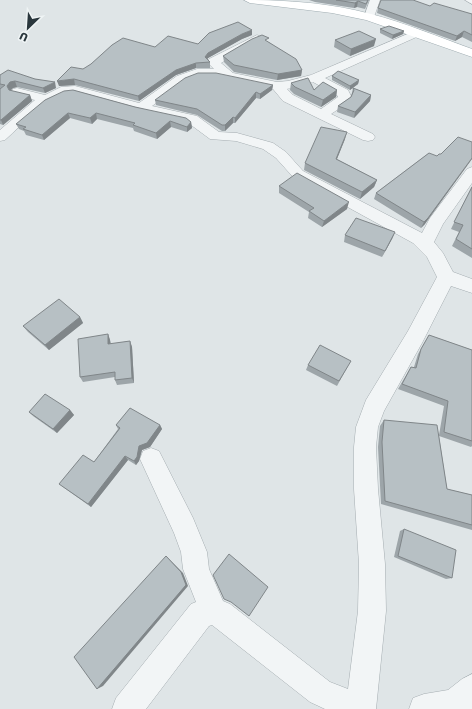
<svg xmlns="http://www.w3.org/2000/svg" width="472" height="709" font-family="Rubik,sans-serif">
	<rect width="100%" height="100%" fill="#dfe5e7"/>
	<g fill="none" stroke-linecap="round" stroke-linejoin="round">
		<defs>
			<g id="minor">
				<polygon points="370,0 380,0 374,17 369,20 364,17"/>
				<polygon points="465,0 472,0 472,4"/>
				<path d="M417,30l6,3 -2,2 -96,43 23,12 3,6 -2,6 -18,12 42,20 2,3 -2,3 -5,1 -5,-1 -80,-39 -10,-12 -57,-12h-18l-13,5 -33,24 45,10 22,16 18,1 36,10 13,9 17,19 119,62 8,-15 37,-49 5,-2v16l-29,41 -9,18 9,11 10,19 19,7v14l-21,-7 -29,57 -38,68 -6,16 -2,20 2,42 7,75 1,47 -10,98h-51l-15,-7 -98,-77 -3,1 -63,83h-34l4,-11 75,-94 5,-2 -13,-33 -2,-17 -7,-19 -34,-74 3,-8 8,-3 8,3 34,67 14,34 2,17 14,32 7,3 100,78 18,7 10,-78 1,-47 -5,-75v-42l2,-20 10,-27 42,-69 29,-54 -10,-20 -14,-14 -120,-66 -17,-19 -13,-9 -27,-8 -26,-2 -23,-17 -51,-11 -61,-17c-25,0 -52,30 -70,46l-5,1v-11l35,-30 -22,-5 -2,-3 2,-3 4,-1 28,7 16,-8 14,-1 64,17 38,-27 20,-7h17l-7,-7 2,-3 48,-24 6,3 -2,2 -40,23 12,10 44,9 11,-1 23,-6zM313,82l25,14v1l-17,12 -28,-14 -6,-6z"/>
				<polygon points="472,674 472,709 409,709 413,698 424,694 448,690 462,679"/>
			</g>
			<path id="major" d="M244,0c43,0 86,3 127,14 34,9 68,23 101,35v8l-106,-37 -34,-7 -82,-10z"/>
		</defs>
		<use href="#minor" stroke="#a5adb1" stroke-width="1"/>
		<use href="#major" stroke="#a0adb2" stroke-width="1"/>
		<use href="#minor" fill="#f2f5f6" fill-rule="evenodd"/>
		<use href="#major" fill="#fff" fill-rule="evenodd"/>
	</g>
	<g fill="#9da5a9">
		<polygon points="309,0 369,0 365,9 357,7 354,8 315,2"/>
		<polygon points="430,6 472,14 472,42 462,37 455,41 377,13 378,8"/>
		<polygon points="380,29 404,31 403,34 392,39 380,33"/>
		<polygon points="252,35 242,39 208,58 207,59 210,62 210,68 196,68 176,75 139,101 75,85 59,86 83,69 155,47 198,44"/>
		<polygon points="335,40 374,46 350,56 334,47"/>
		<polygon points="269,42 302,70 301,76 277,80 234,72 224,62 223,56"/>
		<polygon points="0,75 35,79 56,88 45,93 17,87 13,88 10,91 30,95 32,101 3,125 0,124 0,89 1,88 0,88"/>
		<polygon points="332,76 359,80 358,84 350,90 332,80"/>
		<polygon points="291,83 314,90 337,90 336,97 321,107 294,94 290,90"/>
		<polygon points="273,85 272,90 260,99 256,98 235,123 233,123 225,131 222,131 197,115 156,105 155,100"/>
		<polygon points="353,88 371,95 370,101 354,118 337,112 338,106 351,97"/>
		<polygon points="73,90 191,122 192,128 187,132 171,127 157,139 134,131 133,128 97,119 92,124 70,118 44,140 26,135 24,131 19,129 16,124"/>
		<polygon points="345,139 337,159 377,180 374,187 360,199 304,170 305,163"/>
		<polygon points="429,153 425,224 421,228 374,199 376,193"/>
		<polygon points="279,186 347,209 322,227 308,218 309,212 279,193"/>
		<polygon points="472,186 472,258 452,246 459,232 451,229"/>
		<polygon points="395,232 392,239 382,257 344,242 345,235"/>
		<polygon points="80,317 83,323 49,350 28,332 23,326"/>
		<polygon points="108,334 110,340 111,344 130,341 132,347 134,383 117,385 115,380 115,377 83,382 80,377"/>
		<polygon points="429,335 472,350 472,446 471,447 439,436 447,489 472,495 472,530 381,504 378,447 380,426 384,420 439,435 444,406 398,389 408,372 411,367 414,367 418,354"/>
		<polygon points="308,365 348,366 337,386 306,370"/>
		<polygon points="70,410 74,415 57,433 33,416 29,412"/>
		<polygon points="116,425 160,425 162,429 150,447 142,450 139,461 136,465 128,460 91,507 59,484 94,462 118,429"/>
		<polygon points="404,529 452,578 446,579 394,557 400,531"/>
	</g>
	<g fill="#808689">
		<polygon points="358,1 357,7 354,8 355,3"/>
		<polygon points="252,30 252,35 242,39 208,58 206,62 205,57 208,53 242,34"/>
		<polygon points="404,31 403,34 392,39 393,35"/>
		<polygon points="464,31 462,37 455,41 457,36"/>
		<polygon points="376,39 374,46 350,56 351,49"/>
		<polygon points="196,63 196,68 176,75 139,101 138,96 176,70"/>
		<polygon points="302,70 301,76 277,80 278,74"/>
		<polygon points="74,79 75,85 59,86 57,81"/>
		<polygon points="359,80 358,84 350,90 350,86"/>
		<polygon points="15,81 17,87 13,88 10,91 7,86 10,82"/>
		<polygon points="55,82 56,88 45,93 43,88"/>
		<polygon points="273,85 272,90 260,99 260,94"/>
		<polygon points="337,90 336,97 321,107 323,100"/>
		<polygon points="256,92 256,98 235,123 235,118"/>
		<polygon points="30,95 32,101 3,125 1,120"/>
		<polygon points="371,95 370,101 354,118 355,112"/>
		<polygon points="68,113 70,118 44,140 42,135"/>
		<polygon points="96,113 97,119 92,124 90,118"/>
		<polygon points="233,117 233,123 225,131 225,125"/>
		<polygon points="170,121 171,127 157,139 156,133"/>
		<polygon points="191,122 192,128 187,132 187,127"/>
		<polygon points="347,132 345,139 334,166 336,159"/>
		<polygon points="472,158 472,159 425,224 421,228 424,222"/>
		<polygon points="377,180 374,187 360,199 362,192"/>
		<polygon points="349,202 347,209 322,227 324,221"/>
		<polygon points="395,232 392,239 382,257 385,251"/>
		<polygon points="80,317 83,323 49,350 45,345"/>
		<polygon points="108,334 110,340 111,350 108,344"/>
		<polygon points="130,341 132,347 134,383 132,378"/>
		<polygon points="70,410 74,415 57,433 53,429"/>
		<polygon points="160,425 162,429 150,447 142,450 139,461 136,465 134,461 139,446"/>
		<polygon points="125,456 128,460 91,507 88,504"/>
		<polygon points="166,556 183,573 188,586 103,686 97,689"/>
	</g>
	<g fill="#b7c0c4" stroke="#808689">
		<polygon points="336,0 368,0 366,4 358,1 355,3"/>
		<polygon points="381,0 413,0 430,6 434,3 472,14 472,35 464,31 457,36 378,8"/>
		<polygon points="238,22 252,30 242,34 208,53 205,57 210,62 196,63 176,70 138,96 74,79 57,81 71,67 83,69 91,64 112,45 123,38 155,47 168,36 198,44 209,33"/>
		<polygon points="389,26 404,31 393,35 380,29"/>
		<polygon points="359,31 376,39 351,49 335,40"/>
		<polygon points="262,35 269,38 265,40 296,59 302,70 278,74 234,65 223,56 252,39"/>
		<polygon points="8,70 35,79 55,82 43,88 15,81 10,82 7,86 9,90 30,95 1,120 0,120 0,89 5,85 0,84 0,75"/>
		<polygon points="338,71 359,80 350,86 332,76"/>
		<polygon points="198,73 216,73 273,85 260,94 256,92 235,118 233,117 225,125 222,125 197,109 155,100 185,78"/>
		<polygon points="308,78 314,90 323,82 337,90 323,100 295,87 291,83"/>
		<polygon points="353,88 371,95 355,112 338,106 351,97 354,90"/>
		<polygon points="73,90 135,107 186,118 191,122 187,127 170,121 156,133 133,125 135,123 96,113 90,118 68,113 42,135 23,129 26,127 16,124 45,100 64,91"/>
		<polygon points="321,127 347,132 336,159 377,180 362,192 305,163"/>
		<polygon points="458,137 472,142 472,158 428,218 424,222 376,193 429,153 437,156 439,154 441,154"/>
		<polygon points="297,173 349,202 324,221 309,211 314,208 279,186"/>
		<polygon points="472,187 472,249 456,239 463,225 454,222"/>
		<polygon points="356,218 395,232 385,251 345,235"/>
		<polygon points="59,299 80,317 45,345 23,326"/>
		<polygon points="108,334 108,344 130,341 132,378 115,380 115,372 80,377 78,339"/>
		<polygon points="429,335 472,350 472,441 444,432 448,401 402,384 411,367 416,368 421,349"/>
		<polygon points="320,345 351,361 339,381 308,365"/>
		<polygon points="45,394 70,410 53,429 29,412"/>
		<polygon points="130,408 160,425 147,443 139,446 137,457 134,461 125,456 88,504 59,484 83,455 94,462 120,428 116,425"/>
		<polygon points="384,420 437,425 447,489 472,495 472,525 385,501 382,442"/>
		<polygon points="404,529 456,550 452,578 398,556"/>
		<polygon points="229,554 268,587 249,616 231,602 224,599 213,575"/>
		<polygon points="166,556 181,572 186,585 97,689 74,657"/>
	</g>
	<g transform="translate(28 28) rotate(205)" stroke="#eff4f5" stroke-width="3" paint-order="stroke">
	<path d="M0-3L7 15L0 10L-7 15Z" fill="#2a373d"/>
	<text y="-6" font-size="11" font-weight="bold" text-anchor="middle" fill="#2a373d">U</text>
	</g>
</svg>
